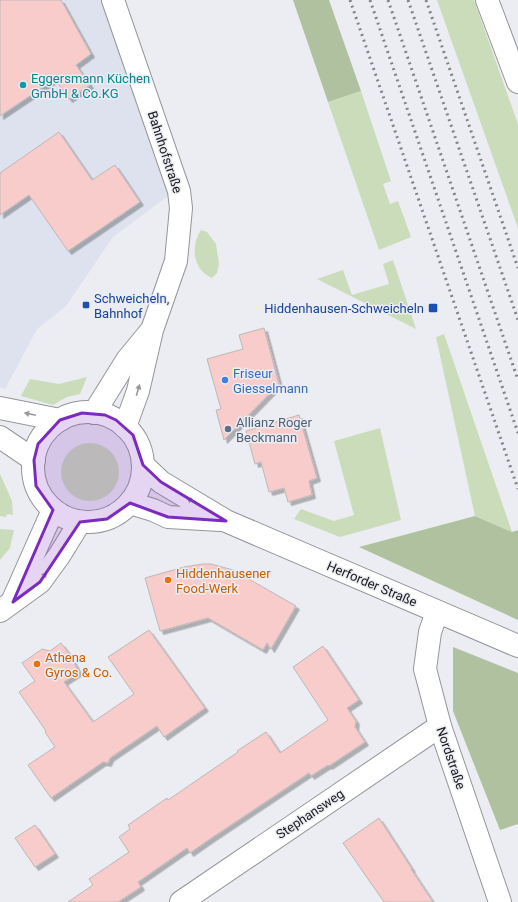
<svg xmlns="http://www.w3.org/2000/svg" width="518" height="902" font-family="Roboto,sans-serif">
	<defs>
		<filter id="shadow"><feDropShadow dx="3.5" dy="3.5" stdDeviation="0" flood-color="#0004"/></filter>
	</defs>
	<rect width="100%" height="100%" fill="#ebedf2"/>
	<polygon fill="#dde2ee" points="0,0 102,0 172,193 113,237 66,306 37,329 5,389 0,387"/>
	<g fill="#cbdcba">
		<polygon points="437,0 474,0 518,124 518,228"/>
		<polygon points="361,91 391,181 383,184 390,204 398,201 411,237 379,250 328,102"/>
		<path d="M201,230l6,2 9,12 3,20 -2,9 -5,5c-19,-8 -22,-32 -11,-48z"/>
		<polygon points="393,260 416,329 317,279 343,270 352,295 389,284 383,264"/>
		<polygon points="444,334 512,532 475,516 436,337"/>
		<polygon points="87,377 80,394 67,397 53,405 21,396 30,379 59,384"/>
		<polygon points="380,428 401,520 340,537 294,519 301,509 334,521 354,515 334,441"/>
		<circle cx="90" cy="472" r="29"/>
		<polygon points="0,474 12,501 13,515 7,514 6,517 0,516"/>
		<polygon points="0,529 14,530 10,548 0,560"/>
	</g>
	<g fill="#b0c1a0">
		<polygon points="293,0 329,0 361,91 328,102"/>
		<polygon points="475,516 512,532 518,530 518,620 359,547"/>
		<polygon points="453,647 518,673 518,824 500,830 453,711"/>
	</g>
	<g fill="#f8ccca" stroke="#bdb7b7" filter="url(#shadow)">
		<polygon points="0,0 61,0 91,54 76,65 90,85 69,99 55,79 0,116"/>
		<polygon points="59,132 92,180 115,165 140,202 68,251 29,195 0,215 0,173"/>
		<polygon points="264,328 279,384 224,440 216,410 221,409 207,359 243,349 239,335"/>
		<polygon points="299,415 317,478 309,481 312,495 288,502 284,488 269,492 261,462 255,464 246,431"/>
		<polygon points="203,564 211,564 233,570 296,606 271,649 267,643 263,650 208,618 160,631 145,578 184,567"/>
		<polygon points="149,630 205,708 164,737 157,726 110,758 108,763 103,762 51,798 28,765 55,747 45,732 46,731 19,692 35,681 22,663 42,649 50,651 61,643 70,655 79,672 64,682 93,722 134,694 108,657"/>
		<polygon points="323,646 359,700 347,708 356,721 355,727 365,742 329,766 328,765 311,776 309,773 210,839 190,853 187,848 138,882 141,887 118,902 68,902 93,885 89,879 129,852 119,837 130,829 128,825 167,798 168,800 238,752 237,751 266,732 280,753 328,720 293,667"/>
		<polygon points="379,818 412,869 411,869 433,902 384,902 343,843"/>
		<polygon points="35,825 55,854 35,867 15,838"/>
	</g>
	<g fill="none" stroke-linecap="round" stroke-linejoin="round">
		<defs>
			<g id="minor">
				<polyline points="113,0 179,191 181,208 176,261 152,330 138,391 125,427"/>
				<polyline points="487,0 518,82"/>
				<polyline points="94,413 127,360 150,332"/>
				<polyline points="13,600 53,510"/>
				<polyline points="0,611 40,582 59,556 80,522"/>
				<polyline points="437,612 430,632 425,669 440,726 500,902"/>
				<polyline points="181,902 440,726"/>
			</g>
			<g id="major">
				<polyline points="0,408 60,420"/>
				<circle cx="88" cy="467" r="55"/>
				<polyline points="0,437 34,460"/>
				<polyline points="143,465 161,482 226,521 518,646"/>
				<polyline points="130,503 153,510 168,517 220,520"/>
			</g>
		</defs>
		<use href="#minor" stroke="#94969a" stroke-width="24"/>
		<use href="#major" stroke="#94969a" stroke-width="24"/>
		<use href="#minor" stroke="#fff" stroke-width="22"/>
		<use href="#major" stroke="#fff" stroke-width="22"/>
		<g stroke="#838488" stroke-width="3" stroke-dasharray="2 4" stroke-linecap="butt">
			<polyline points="350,0 518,489"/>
			<polyline points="370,0 518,433"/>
			<polyline points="388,0 518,380"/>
			<polyline points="408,0 518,320"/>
			<polyline points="426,0 518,268"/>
		</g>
	</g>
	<defs><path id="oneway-solid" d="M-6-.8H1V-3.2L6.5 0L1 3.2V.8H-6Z"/></defs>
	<g fill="#979898">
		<use href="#oneway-solid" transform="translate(138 390) rotate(-74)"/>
		<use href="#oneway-solid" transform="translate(30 414) rotate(-168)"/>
		<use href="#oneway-solid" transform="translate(192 501) rotate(-150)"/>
		<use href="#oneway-solid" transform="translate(43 577) rotate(-52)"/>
	</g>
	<path fill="#7b2cbf" fill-opacity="0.2" stroke="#7b2cbf" stroke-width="3" stroke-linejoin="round" d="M82,413l23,2 11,5 17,15 10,30 18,17 65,39 -58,-4 -38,-14 -23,16 -27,3 -40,60 -27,20 40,-92 -17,-24 -2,-26 4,-16 22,-24z"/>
	<circle fill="#0f9aa8" stroke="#ebedf2" stroke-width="1.5" cx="23" cy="85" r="4"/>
	<g fill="#1a4fb4" stroke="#ebedf2" stroke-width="1.5">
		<rect x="82" y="301" width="8" height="8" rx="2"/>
		<rect x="428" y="303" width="10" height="10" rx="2"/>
	</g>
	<circle fill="#3f7fe0" stroke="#ebedf2" stroke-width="1.5" cx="225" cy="380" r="4"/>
	<circle fill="#5c6f8a" stroke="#ebedf2" stroke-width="1.5" cx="228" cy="429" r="4"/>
	<g fill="#e8710a" stroke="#ebedf2" stroke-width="1.5">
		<circle cx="168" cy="580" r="4"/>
		<circle cx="37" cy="664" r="4"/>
	</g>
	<g text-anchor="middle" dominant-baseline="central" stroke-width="3" stroke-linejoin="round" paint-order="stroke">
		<g font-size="13" fill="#0d838f" stroke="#ebedf2" text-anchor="start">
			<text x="31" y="78">Eggersmann Küchen<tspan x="31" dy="15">GmbH &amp; Co.KG</tspan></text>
		</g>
		<g font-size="13" fill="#18191b" stroke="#ebedf2">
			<text transform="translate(165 152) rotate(72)">Bahnhofstraße</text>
			<text transform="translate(372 584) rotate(23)">Herforder Straße</text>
			<text transform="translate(451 758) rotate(71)">Nordstraße</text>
			<text transform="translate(310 814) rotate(-34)">Stephansweg</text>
		</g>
		<g font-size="13" fill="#164399" stroke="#ebedf2" text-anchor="start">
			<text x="94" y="298">Schweicheln,<tspan x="94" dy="15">Bahnhof</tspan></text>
			<text x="424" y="308" text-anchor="end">Hiddenhausen-Schweicheln</text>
		</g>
		<g font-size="13" fill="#366cbe" stroke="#ebedf2" text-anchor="start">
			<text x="233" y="373">Friseur<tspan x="233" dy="15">Giesselmann</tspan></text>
		</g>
		<g font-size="13" fill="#4e5e75" stroke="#ebedf2" text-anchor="start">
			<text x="236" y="422">Allianz Roger<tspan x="236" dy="15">Beckmann</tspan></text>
		</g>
		<g font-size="13" fill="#c56008" stroke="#ebedf2" text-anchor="start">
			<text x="176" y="573">Hiddenhausener<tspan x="176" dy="15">Food-Werk</tspan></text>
			<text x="45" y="657">Athena<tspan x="45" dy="15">Gyros &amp; Co.</tspan></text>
		</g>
	</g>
</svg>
